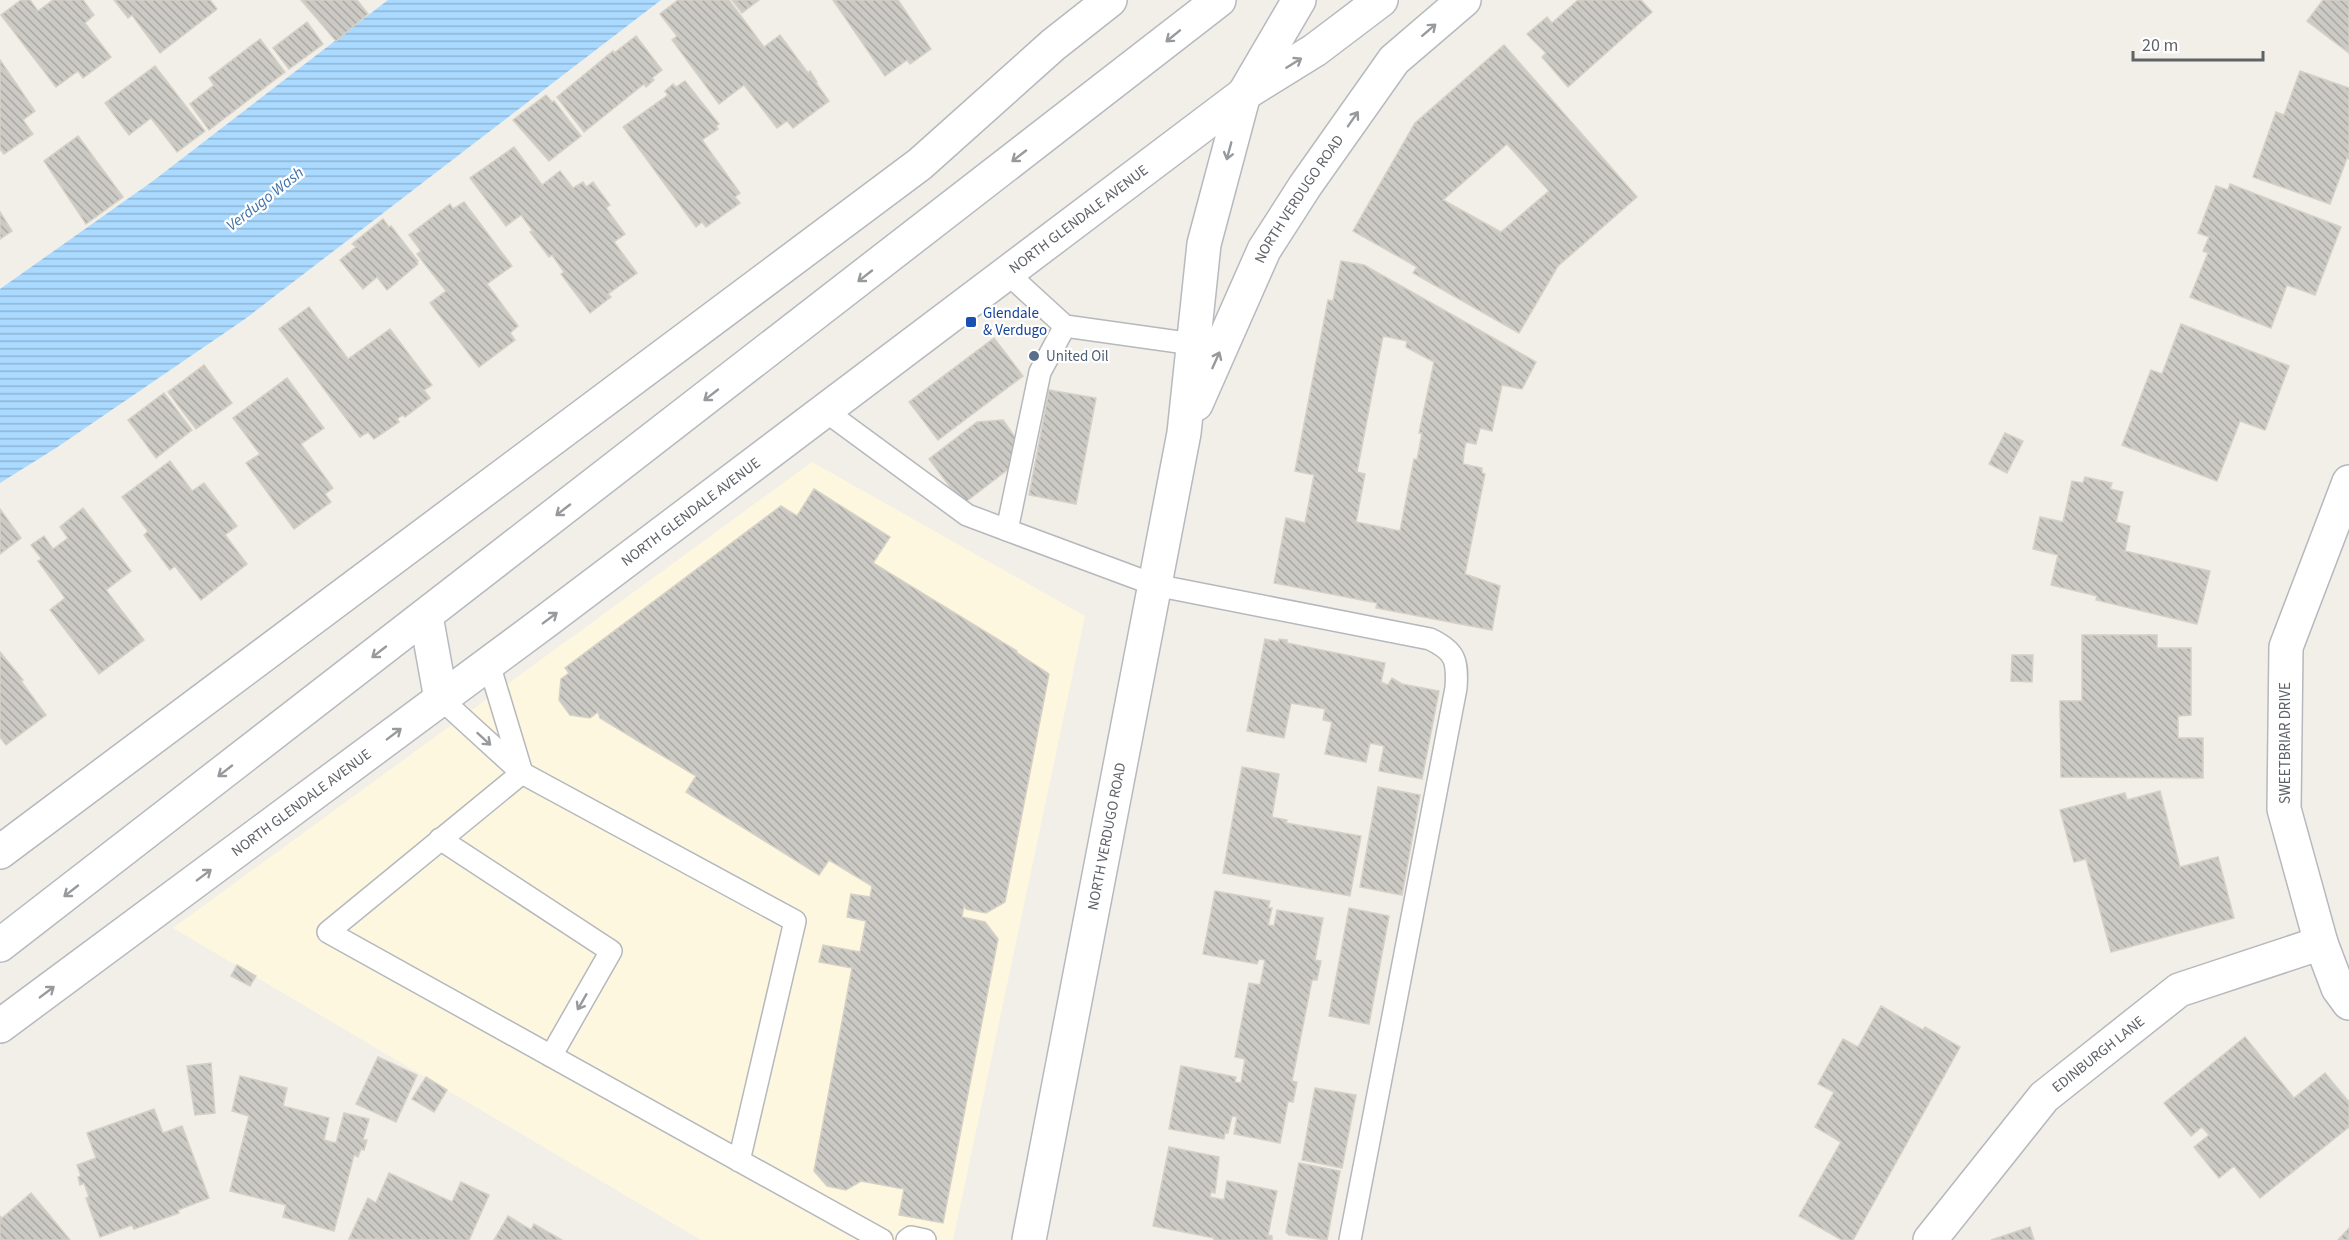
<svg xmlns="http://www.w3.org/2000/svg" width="2349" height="1240" font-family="'Source Sans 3',sans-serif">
	<defs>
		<pattern id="water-rules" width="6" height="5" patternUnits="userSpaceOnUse" patternTransform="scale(1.5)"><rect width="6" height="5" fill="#aadaff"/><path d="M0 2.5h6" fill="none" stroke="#8eb4d2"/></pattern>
		<pattern id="building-back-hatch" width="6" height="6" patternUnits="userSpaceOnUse" patternTransform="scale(1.5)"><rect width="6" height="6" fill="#cccac5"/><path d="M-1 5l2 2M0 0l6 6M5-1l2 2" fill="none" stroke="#a9a8a4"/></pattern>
	</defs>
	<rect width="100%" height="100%" fill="#f1efe8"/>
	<polygon fill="#fef7e0" points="812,462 1085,616 953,1240 701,1240 173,928"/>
	<polygon fill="url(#water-rules)" points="388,0 661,0 245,319 56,448 0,483 0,289 153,181"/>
	<g fill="url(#building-back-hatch)" stroke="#d6d1c6" stroke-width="1.5" fill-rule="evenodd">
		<polygon points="21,0 30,0 38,11 53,0 83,0 94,15 85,23 111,57 83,78 78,71 56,87 1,15"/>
		<polygon points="114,0 210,0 217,9 160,53 132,15 128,18"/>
		<polygon points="301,0 357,0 368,14 336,41"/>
		<polygon points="678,0 729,0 764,47 780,35 808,73 810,71 817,82 816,83 829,101 793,128 787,121 777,128 744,85 719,104 672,40 677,36 660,14"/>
		<polygon points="732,0 759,0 742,13"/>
		<polygon points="833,0 898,0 931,49 910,64 907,60 885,76"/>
		<polygon points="1578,0 1641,0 1652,12 1568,87 1542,57 1546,53 1527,34 1547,17 1552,23"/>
		<polygon points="2323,0 2349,0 2349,53 2307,21"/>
		<polygon points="307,22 323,44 289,69 273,48"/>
		<polygon points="636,36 662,70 652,78 654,80 646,87 644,84 584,132 557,97 613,51 614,53"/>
		<polygon points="260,39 285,72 209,130 190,104 214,85 209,78"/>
		<path d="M1504,45l133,152 -79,69 -39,67 -106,-60 4,-6 -64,-36 62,-108zM1507,144l42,47 -48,41 -58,-32z"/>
		<polygon points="0,60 35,111 23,120 33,134 4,154 0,149"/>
		<polygon points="155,66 205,131 177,152 151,118 129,135 105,103"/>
		<polygon points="2300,71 2349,88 2349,159 2347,158 2330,204 2253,177 2276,112 2284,115"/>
		<polygon points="685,81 719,124 716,126 718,129 702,140 740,193 735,197 740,203 706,227 702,222 696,227 623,127 668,95 665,91 673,84 676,87"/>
		<polygon points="546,95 552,102 554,101 581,136 549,161 513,120"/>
		<polygon points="78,136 123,197 86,224 44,161"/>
		<polygon points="514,147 542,185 560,171 573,188 583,182 586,187 593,182 610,205 606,208 625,234 614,242 637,273 608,294 611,297 590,313 561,274 564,272 552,255 549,257 530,232 533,231 521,215 506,226 470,178"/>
		<polygon points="2230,184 2341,227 2315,295 2287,285 2271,328 2190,297 2208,253 2203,251 2209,237 2198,233 2216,186 2228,190"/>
		<polygon points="464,202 512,266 487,284 518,326 510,333 515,340 479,367 430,303 446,291 417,254 421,251 409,235 450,204 453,209"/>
		<polygon points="0,212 12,231 0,239"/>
		<polygon points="383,219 389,227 391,226 418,261 416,262 418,264 387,290 377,277 363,289 340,260 356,247 352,244"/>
		<path d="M1341,261l23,4 172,97 -14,27 -20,-4 -10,46 -12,-3 -4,16 -10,-2 -2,10 -1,12 19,4v5l3,1 -20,100 35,12 -8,44 -116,-22 1,-5 -103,-20 12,-65 19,5 9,-48 -19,-4 33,-171 5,1zM1383,336l24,5 -1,6 28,15 -15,71h3l-5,27 -3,-1 -14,72 -44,-9 9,-48 -8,-2z"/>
		<polygon points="309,307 348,359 390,329 432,385 424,390 430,398 405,417 403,415 397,419 399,422 374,439 368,432 360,437 279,329"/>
		<polygon points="2181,324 2289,366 2265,430 2240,421 2217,481 2122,445 2151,370 2162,374"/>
		<polygon points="994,338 1023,376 938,440 909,402"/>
		<polygon points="204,365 232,403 196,429 168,392"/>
		<polygon points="287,378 324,428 301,444 333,488 325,494 331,502 294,529 246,463 260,454 233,418"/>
		<polygon points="1049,390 1096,398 1076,504 1029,495"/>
		<polygon points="164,393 192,430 156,458 128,420"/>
		<polygon points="1003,420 1019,443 1011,467 963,504 929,459 977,422"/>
		<polygon points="2005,433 2023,441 2007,473 1989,464"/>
		<polygon points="170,461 192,491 204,483 237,526 225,535 247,564 201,600 175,566 170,570 144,535 148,531 122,497"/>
		<polygon points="2085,477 2112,483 2110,489 2123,492 2116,522 2130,526 2125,551 2210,571 2197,624 2096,600 2097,596 2051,585 2058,555 2033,549 2040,517 2063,522 2072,481 2083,483"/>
		<polygon points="814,489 890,537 873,563 1017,651 1016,652 1049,674 1005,902 986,913 966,909 964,905 962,917 985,922 998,939 943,1223 899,1215 904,1189 861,1181 846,1190 827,1186 814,1171 852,968 819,962 823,945 860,952 866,921 847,917 851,894 870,897 872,886 829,860 819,875 686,792 696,776 600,718 598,712 590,718 570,715 559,700 561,679 569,673 565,668 781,506 797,516"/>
		<polygon points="83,508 131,571 106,590 144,640 99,674 50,610 65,598 38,561 42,559 31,545 44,536 53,549 68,538 60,527"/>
		<polygon points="0,509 21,538 0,554"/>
		<polygon points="2082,635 2157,635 2157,648 2191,648 2191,715 2178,716 2178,738 2203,738 2203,778 2061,777 2060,701 2082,701"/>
		<polygon points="1265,639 1279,642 1279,639 1287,640 1287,643 1385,663 1381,682 1388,685 1392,678 1402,684 1439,691 1422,779 1379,771 1384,746 1370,743 1366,762 1325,754 1332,722 1323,720 1325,709 1291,703 1284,738 1247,731"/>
		<polygon points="0,652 23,680 21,681 46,715 6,745 0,737"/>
		<polygon points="2012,655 2033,655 2032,682 2011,681"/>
		<polygon points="1242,767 1279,774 1272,817 1287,820 1286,823 1361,836 1350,896 1223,873"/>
		<polygon points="1378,787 1420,795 1402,895 1360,887"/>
		<polygon points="2160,791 2180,867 2218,857 2234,918 2111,952 2086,859 2074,862 2060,810 2125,793 2127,800"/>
		<polygon points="1215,891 1270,901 1268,908 1272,908 1268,925 1274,926 1277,910 1323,918 1315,960 1321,961 1317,980 1312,980 1292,1081 1297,1082 1293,1102 1288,1101 1280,1143 1234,1134 1237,1117 1232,1116 1228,1133 1225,1133 1224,1139 1169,1129 1181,1066 1236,1077 1235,1082 1241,1083 1245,1059 1235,1057 1249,983 1260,985 1265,960 1259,959 1257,964 1203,954"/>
		<polygon points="1349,908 1389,916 1369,1024 1329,1016"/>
		<polygon points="237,965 256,976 250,986 231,976"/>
		<polygon points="1881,1006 1923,1030 1925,1027 1960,1047 1853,1240 1842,1240 1799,1216 1841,1142 1815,1127 1834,1092 1818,1084 1843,1039 1858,1047"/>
		<polygon points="2245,1037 2294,1098 2325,1073 2349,1102 2349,1127 2260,1198 2234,1166 2219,1178 2194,1147 2209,1135 2202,1127 2191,1136 2164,1103"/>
		<polygon points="378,1057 417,1075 396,1122 356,1104"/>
		<polygon points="211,1063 215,1113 195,1115 187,1066"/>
		<polygon points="240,1076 287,1088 283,1106 329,1118 324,1140 336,1143 344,1113 369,1119 363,1140 367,1140 364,1150 361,1149 358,1157 354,1155 334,1231 283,1217 286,1205 230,1191 249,1116 232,1111"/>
		<polygon points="426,1077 447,1090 434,1112 412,1099"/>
		<polygon points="1315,1088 1356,1095 1342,1168 1302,1160"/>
		<polygon points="154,1109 163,1133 182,1126 209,1198 178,1210 179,1213 134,1229 132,1225 100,1237 86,1198 89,1197 84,1183 80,1185 78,1177 81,1176 77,1165 96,1158 87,1133"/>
		<polygon points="1169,1147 1219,1157 1215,1193 1211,1192 1210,1197 1224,1200 1227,1181 1277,1191 1268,1235 1272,1236 1272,1240 1214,1240 1214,1238 1153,1226"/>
		<polygon points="1299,1163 1340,1171 1327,1240 1289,1235 1286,1232"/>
		<polygon points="389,1173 452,1202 461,1182 489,1195 469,1240 349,1239 368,1198 376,1203"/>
		<polygon points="31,1193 70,1240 0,1240 0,1216 2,1218"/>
		<polygon points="508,1216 531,1230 534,1224 562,1240 494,1240"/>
		<polygon points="2030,1227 2034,1240 1991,1240"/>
		<polygon points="2349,1228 2349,1240 2338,1240"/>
	</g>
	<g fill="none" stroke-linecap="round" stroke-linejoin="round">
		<defs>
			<g id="lane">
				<polyline points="1006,272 1065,326 1193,344"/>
				<path d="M824,410l143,105 40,15 148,55 275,54c25,12 28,21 26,49l-106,552"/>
				<polyline points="1007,530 1040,372 1065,326"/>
				<polyline points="441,699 522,773 489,664"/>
				<polyline points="440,839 611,951 551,1056"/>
				<polyline points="739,1161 795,921 522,773 328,932 882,1240"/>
				<polyline points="907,1240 911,1237 925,1240"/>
			</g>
			<g id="street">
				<polyline points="2349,482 2286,647 2284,809 2321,943 2338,988 2349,1003"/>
				<polyline points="0,852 920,164 1053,45 1110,0"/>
				<path id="s1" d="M1930,1240l114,-143 135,-107 142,-47"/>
			</g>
			<g id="secondary">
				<path id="s2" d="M1196,404l68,-154 41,-64 89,-126 70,-60"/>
				<polyline points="426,616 441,699"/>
				<polyline points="0,945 1219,0"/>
				<path id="s3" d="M0,1026l546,-405 698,-527 71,-44 66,-50"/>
				<path id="s4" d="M1029,1240l155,-807 20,-189 40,-150 55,-94"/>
			</g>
		</defs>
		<use href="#lane" stroke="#b5b8bc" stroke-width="24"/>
		<use href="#street" stroke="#b5b8bc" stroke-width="36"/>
		<use href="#secondary" stroke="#b6babf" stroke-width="36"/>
		<use href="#lane" stroke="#fff" stroke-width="21"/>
		<use href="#street" stroke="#fff" stroke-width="33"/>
		<use href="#secondary" stroke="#fff" stroke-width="33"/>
	</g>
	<defs><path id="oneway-shaft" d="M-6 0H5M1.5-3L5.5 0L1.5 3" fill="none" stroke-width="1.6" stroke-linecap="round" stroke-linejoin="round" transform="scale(1.5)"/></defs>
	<g stroke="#979a9d">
		<use href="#oneway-shaft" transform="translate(1429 30) rotate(-41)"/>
		<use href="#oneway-shaft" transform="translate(1173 36) rotate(141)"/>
		<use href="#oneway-shaft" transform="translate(1294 63) rotate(-32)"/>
		<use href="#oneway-shaft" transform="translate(1353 119) rotate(-55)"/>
		<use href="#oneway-shaft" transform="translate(1229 151) rotate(105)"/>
		<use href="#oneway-shaft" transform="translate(1019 156) rotate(142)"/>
		<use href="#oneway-shaft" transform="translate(865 276) rotate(142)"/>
		<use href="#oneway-shaft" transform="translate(1216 360) rotate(-66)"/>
		<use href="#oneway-shaft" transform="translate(711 395) rotate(142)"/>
		<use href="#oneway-shaft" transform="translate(563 510) rotate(142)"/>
		<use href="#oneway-shaft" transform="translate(550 618) rotate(-37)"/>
		<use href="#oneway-shaft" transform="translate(379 652) rotate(142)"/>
		<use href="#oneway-shaft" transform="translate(394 734) rotate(-37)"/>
		<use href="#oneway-shaft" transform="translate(484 739) rotate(42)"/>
		<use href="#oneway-shaft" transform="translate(225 771) rotate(142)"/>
		<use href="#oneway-shaft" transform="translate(204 875) rotate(-37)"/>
		<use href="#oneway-shaft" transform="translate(71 891) rotate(142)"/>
		<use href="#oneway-shaft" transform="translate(47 992) rotate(-37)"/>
		<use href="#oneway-shaft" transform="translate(582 1002) rotate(120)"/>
	</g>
	<rect fill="#1a4fb4" stroke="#fff" stroke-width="2" x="965" y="316" width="12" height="12" rx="3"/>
	<circle fill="#5c6f8a" stroke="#fff" stroke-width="2" cx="1034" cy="356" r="6"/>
	<g text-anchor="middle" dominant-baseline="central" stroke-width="4.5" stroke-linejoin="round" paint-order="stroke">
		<g font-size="15" fill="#5f6368" stroke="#fff">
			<text stroke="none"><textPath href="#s2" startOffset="230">NORTH VERDUGO ROAD</textPath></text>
			<text stroke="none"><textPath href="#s3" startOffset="1347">NORTH GLENDALE AVENUE</textPath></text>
			<text stroke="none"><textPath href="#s3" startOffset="861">NORTH GLENDALE AVENUE</textPath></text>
			<text transform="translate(2285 743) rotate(-90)">SWEETBRIAR DRIVE</text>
			<text stroke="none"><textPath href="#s3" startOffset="375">NORTH GLENDALE AVENUE</textPath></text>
			<text stroke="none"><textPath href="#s4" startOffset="411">NORTH VERDUGO ROAD</textPath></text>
			<text stroke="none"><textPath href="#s1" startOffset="252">EDINBURGH LANE</textPath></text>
		</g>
		<g font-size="15" fill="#164399" stroke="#fff" text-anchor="start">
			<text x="983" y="313">Glendale<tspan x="983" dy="17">&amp; Verdugo</tspan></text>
		</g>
		<g font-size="15" fill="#4e5e75" stroke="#fff" text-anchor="start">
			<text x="1046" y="356">United Oil</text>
		</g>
		<g font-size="16" font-style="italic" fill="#4174aa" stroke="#fff">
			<text transform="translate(265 199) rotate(-38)">Verdugo Wash</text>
		</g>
	</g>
	<path d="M2133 51v9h130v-9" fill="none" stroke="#5f6368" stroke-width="3"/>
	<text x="2142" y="51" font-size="18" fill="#5f6368" stroke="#ffffff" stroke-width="4.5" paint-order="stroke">20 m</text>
</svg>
